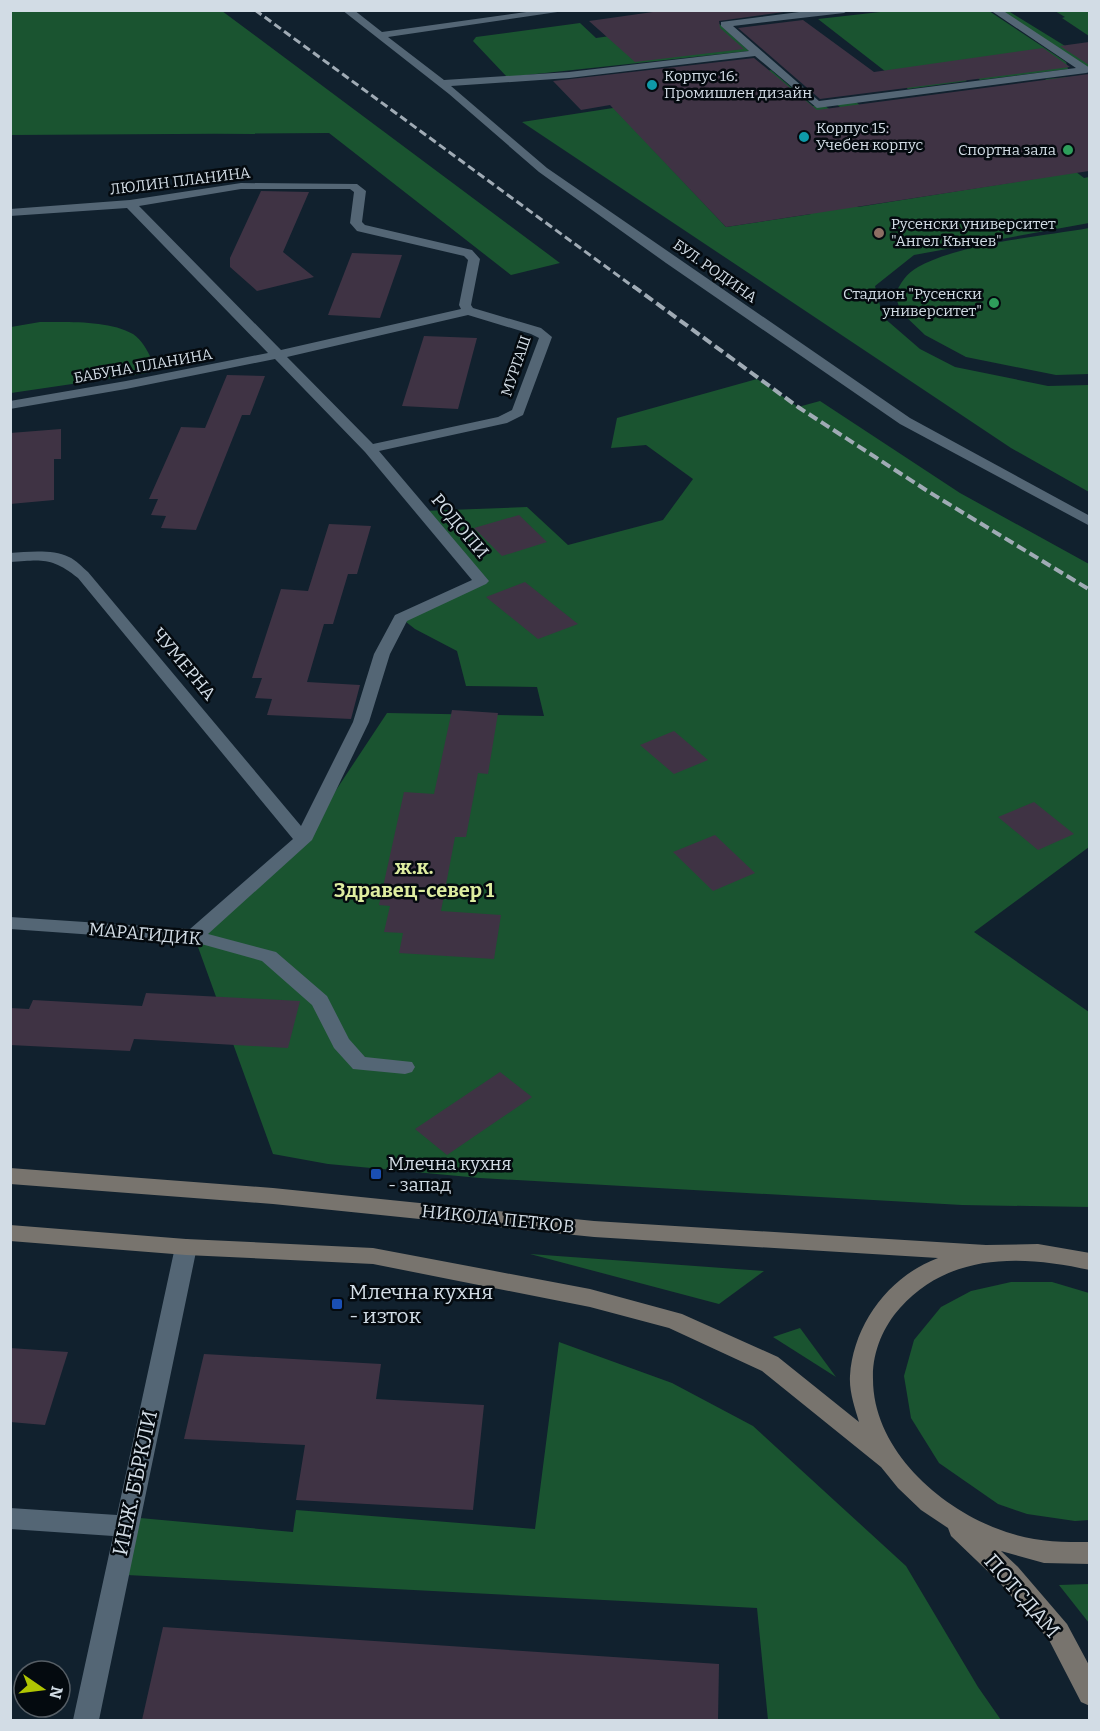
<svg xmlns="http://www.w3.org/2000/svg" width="1100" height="1731" font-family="Bitter,serif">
	<rect width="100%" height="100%" fill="#11212e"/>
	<g fill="#1a5430" fill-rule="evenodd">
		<polygon points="898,10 989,11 1066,62 1068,69 980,80 971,72 958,74 967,81 908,89 818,19"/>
		<polygon points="10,11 222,11 560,263 511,275 329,133 11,135"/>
		<polygon points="998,11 1013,11 1010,12 1083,57 1081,58 1089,64 1089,72"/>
		<polygon points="1055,11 1089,11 1089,36 1062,18 1065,17"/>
		<polygon points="716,21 749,51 507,77 473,41 476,37 580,23 596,38"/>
		<path d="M771,70l42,36 11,-1 17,13 11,-2 -16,-12 20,-2 12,10 201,-15 -24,-18 36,-3 8,5v32l-2,-2 -75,12 72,55 5,-1v46l-175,32 -39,31 8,31 37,32 35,18 93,19 41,-1v107l-78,-44 -489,-326 104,-16zM646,142l165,71v1l-85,13zM801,156l251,20 -194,31z"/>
		<path d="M1089,228v146l-33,1 -90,-18 -41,-22 -24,-23 -6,-17c5,-12 12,-22 23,-28 44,-24 121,-30 171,-39z"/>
		<path d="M40,322c26,0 69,-2 93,12 9,6 14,16 19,26l-5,13 -136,20v-66z"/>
		<polygon points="757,379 798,407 820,401 960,493 1089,564 1089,847 974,932 1089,1012 1089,1207 962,1205 480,1178 328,1164 273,1154 194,936 303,840 387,713 544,716 537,687 466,686 457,651 415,629 401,618 481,581 423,511 527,507 568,545 663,520 693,479 646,445 611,448 617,418"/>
		<polygon points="530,1254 764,1271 719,1304"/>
		<polygon points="1011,1282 1052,1282 1089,1293 1089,1520 1075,1521 1027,1514 998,1504 939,1463 911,1418 904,1376 914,1340 941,1307 971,1291"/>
		<polygon points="800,1328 836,1377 773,1337"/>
		<polygon points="559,1342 672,1383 753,1426 906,1566 978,1687 1001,1720 768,1720 757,1608 127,1575 140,1518 293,1532 296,1510 535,1529"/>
		<polygon points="1089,1584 1090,1584 1089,1623 1059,1585"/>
	</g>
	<g fill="#3f3344">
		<polygon points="667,10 791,10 791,11 719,21 720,28 744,49 635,62 589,21"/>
		<polygon points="803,20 874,72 1043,48 1070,67 820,99 738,28"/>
		<polygon points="1089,42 1089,65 1060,46"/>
		<polygon points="754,58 817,110 1089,74 1089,171 726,227 610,105 581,110 553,81"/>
		<polygon points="261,191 309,192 283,252 314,277 257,291 230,267 230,258"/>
		<polygon points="352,253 402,255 380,318 328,315"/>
		<polygon points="424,336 477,338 458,409 402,406"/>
		<polygon points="227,375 265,376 250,415 242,415 196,530 161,528 166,516 151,515 158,499 149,499 181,427 205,428"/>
		<polygon points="61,429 61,459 54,459 54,500 10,504 10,433"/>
		<polygon points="519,515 547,542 502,556 474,528"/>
		<polygon points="329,524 371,526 357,574 348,574 333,624 324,624 307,682 360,685 351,719 267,715 272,699 255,698 262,678 252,678 281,589 308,591"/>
		<polygon points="525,582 578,624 538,639 486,597"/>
		<polygon points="452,710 498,713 488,774 478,773 466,837 455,837 441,911 501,915 494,959 399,953 403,933 384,932 390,906 379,905 404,792 434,794"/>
		<polygon points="674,731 708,760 674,774 640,745"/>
		<polygon points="1034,802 1074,834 1038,850 998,817"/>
		<polygon points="715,835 755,873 713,891 673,852"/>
		<polygon points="146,993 300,1001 288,1048 134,1039 130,1051 10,1045 10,1008 29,1009 33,1000 142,1006"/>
		<polygon points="500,1072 532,1097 447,1155 415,1129"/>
		<polygon points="10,1348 68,1352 45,1425 10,1422"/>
		<polygon points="204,1354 381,1364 376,1399 484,1405 473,1510 296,1500 305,1445 184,1439"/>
		<polygon points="163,1627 719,1664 718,1720 142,1720"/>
	</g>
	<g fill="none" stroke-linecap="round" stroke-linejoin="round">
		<g fill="#546675" fill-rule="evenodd">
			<polygon points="342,10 354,10 382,32 541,10 571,10 388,37 444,80 569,72 749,51 721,26 721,22 815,10 849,10 844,13 733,26 819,101 1076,68 990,10 1002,10 1090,68 1090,72 1086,73 817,108 755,56 569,78 451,86 547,168 910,418 1090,516 1090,526 900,424 666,263 539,172 449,94"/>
			<path d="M241,183l116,1 9,7 -4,31 3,3 107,25 8,9 -9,46 2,3 68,20 11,9 -29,78 -16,8 -128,28 110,130 -3,3 -79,37 -17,33 -21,68 -57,118 -104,94 68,18 51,44 22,43 16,18 47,5 3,5 -3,5 -7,2 -52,-5 -19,-21 -22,-43 -50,-44 -68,-19 -184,-13v-12l180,12 103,-90 -215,-261c-27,-21 -35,-18 -68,-16v-9c18,-1 42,-4 59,4 7,3 13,10 19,15l213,254 52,-104 21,-68 21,-39 77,-35 -107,-128 -90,-93 -149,30 -116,20v-8l116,-20 142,-28 -141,-145 -117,8v-7l120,-9zM241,189h109l4,3 -4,31 7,8 107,25 4,4 -9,45 2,4 -180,41 -142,-144zM468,315l63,19 8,4 -27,72 -14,7 -125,27 -86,-87z"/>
			<polygon points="186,1239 194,1241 197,1247 99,1720 73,1720 113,1536 10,1529 10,1508 117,1515 175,1247 178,1241"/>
		</g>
		<path fill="#78746e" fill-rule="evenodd" d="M10,1168l263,20 321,33 392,24 52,-1 52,9v17c-68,-15 -140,-18 -190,38 -17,19 -28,45 -27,71 0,74 74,136 140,155 25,8 50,8 77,8v22l-46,-1 -43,-12 17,16 49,57 23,43v39l-9,-4 -32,-62 -49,-57 -49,-47 -3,-8 -27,-18 -23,-22 -17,-21 -119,-96 -93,-43 -79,-21 -217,-43 -187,-9 -176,-14v-16l176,14 187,9 217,41 92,25 96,43 81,65c-4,-14 -10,-30 -9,-46 3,-51 39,-100 88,-118l-344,-21 -321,-33 -263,-20z"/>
		<polyline stroke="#a0abb5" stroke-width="3" stroke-dasharray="8 4" stroke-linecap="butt" points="255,10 635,288"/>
		<polyline stroke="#a0abb5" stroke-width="4" stroke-dasharray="10 4.5" stroke-linecap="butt" points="633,286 798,407 929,492 1090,590"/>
	</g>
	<g fill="#0f9aa8" stroke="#040a0f" stroke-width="2">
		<circle cx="652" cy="85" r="6"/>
		<circle cx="804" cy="137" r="6"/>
	</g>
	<g fill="#2e9e5b" stroke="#040a0f" stroke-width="2">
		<circle cx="1068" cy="150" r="6"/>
		<circle cx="994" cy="303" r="6"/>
	</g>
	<circle fill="#8d6e63" stroke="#040a0f" stroke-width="2" cx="879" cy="233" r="6"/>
	<g fill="#1a4fb4" stroke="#040a0f" stroke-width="2">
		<rect x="370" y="1168" width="12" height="12" rx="3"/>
		<rect x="331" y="1298" width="12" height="12" rx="3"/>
	</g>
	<g text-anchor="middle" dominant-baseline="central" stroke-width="5" stroke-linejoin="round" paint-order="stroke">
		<g font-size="15" fill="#d2dce5" stroke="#040a0f" text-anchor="start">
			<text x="664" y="76">Корпус 16:<tspan x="664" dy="17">Промишлен дизайн</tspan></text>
			<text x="816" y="128">Корпус 15:<tspan x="816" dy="17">Учебен корпус</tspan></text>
			<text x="1056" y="150" text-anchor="end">Спортна зала</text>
			<text x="891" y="224">Русенски университет<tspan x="891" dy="17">"Ангел Кънчев"</tspan></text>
			<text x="982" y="294" text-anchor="end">Стадион "Русенски<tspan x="982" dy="17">университет"</tspan></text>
		</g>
		<g font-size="15" fill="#d2dce5" stroke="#040a0f">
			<text transform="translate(180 181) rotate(-7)">ЛЮЛИН ПЛАНИНА</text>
			<text transform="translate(715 271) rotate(35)">БУЛ. РОДИНА</text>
			<text transform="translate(143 366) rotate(-10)">БАБУНА ПЛАНИНА</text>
			<text transform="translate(516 366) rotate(-71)">МУРГАШ</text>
		</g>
		<g font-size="18" fill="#d2dce5" stroke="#040a0f">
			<text transform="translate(460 526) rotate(50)">РОДОПИ</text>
			<text transform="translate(184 664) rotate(50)">ЧУМЕРНА</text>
			<text transform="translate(145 934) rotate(5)">МАРАГИДИК</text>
			<text transform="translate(498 1219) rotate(6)">НИКОЛА ПЕТКОВ</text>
		</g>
		<g font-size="18" fill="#d2dce5" stroke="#040a0f" text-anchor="start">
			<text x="388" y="1164">Млечна кухня<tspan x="388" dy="21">- запад</tspan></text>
		</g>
		<g font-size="20" font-weight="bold" fill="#deeda0" stroke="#040a0f">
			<text x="414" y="867">ж.к.<tspan x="414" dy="23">Здравец-север 1</tspan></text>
		</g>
		<g font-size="21" fill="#d2dce5" stroke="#040a0f" text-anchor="start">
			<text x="349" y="1292">Млечна кухня<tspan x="349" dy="24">- изток</tspan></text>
		</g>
		<g font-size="21" fill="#d2dce5" stroke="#040a0f">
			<text transform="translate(135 1483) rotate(-78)">ИНЖ. БЪРКЛИ</text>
			<text transform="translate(1022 1596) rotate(49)">ПОТСДАМ</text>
		</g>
	</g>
	<rect width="1100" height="1731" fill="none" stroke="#d2dce5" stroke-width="24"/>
	<g transform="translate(42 1689) rotate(104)"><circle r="28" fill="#040a0f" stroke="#565e65" stroke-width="1.5"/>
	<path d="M0-4.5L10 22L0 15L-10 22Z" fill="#b0c503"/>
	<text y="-9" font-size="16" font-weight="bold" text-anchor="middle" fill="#d2dce5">N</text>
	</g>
</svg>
